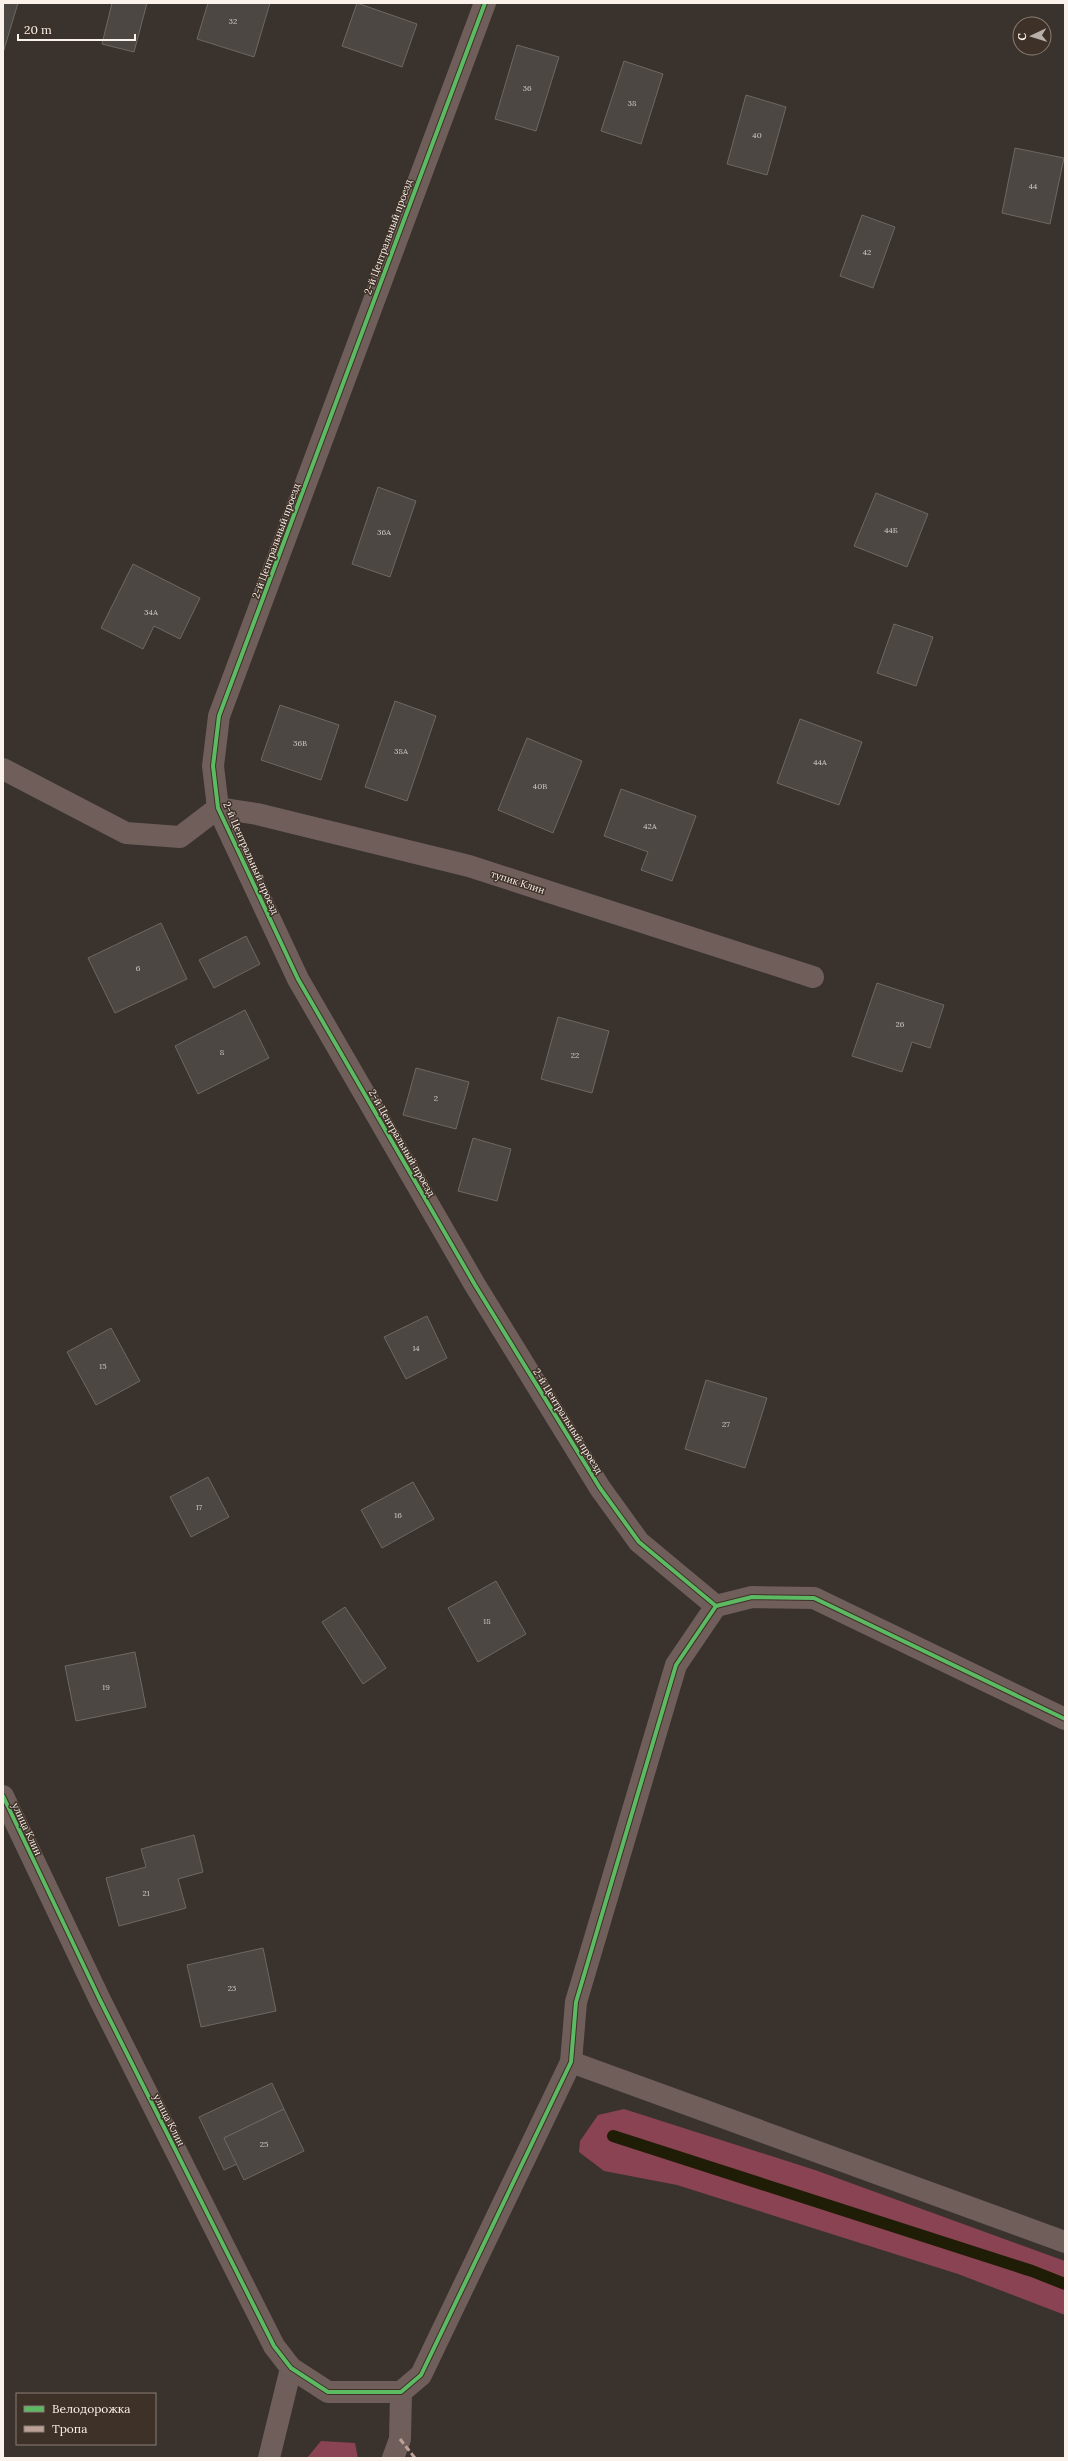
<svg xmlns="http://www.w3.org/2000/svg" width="1068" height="2461" font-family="Lora,serif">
	<rect width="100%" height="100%" fill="#39322d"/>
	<g fill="#894352">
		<polygon points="624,2109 815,2170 1065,2261 1065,2315 958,2274 677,2185 604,2171 579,2152 580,2141 598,2115"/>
		<polygon points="321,2441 355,2443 358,2458 307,2458"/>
	</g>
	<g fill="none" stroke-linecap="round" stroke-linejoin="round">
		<polyline stroke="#201d06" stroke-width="12" points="613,2136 1032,2271 1065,2284"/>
	</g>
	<g fill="#4c4742" stroke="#6d6862">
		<polygon points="3,3 18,3 3,53"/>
		<polygon points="112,3 147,3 134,52 102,44"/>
		<polygon points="208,3 270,3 254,57 197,39"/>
		<polygon points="357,3 417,24 402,67 342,46"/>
		<polygon points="517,45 559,57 536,131 495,119"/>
		<polygon points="624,61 663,74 641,144 601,131"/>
		<polygon points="746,95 786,107 767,175 727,164"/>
		<polygon points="1015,148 1064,158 1050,224 1002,213"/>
		<polygon points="862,215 895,227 873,288 840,276"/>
		<polygon points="378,487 416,501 390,577 352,564"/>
		<polygon points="876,493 928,514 907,567 854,546"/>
		<polygon points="133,564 200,598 180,639 154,626 143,649 101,628"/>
		<polygon points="894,624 933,637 916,686 877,673"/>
		<polygon points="395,701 436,716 407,801 365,787"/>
		<polygon points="280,705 339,725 321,780 261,760"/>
		<polygon points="800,719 862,742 839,805 777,783"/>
		<polygon points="527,738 582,761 553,833 498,810"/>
		<polygon points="621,789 696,816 672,881 641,870 648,852 604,836"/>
		<polygon points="161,923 187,979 115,1013 88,958"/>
		<polygon points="246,936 260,964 214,988 199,960"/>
		<polygon points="877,983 944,1005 930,1048 912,1042 902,1072 852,1056"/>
		<polygon points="245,1010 269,1058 198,1094 175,1046"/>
		<polygon points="558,1017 609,1031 592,1093 541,1079"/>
		<polygon points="416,1068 469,1082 456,1129 403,1115"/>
		<polygon points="473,1138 511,1149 497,1201 458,1191"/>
		<polygon points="427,1316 447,1358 406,1379 384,1337"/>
		<polygon points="111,1328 140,1381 96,1405 67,1352"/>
		<polygon points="706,1380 767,1398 745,1468 685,1449"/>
		<polygon points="208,1477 229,1517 191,1537 170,1497"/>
		<polygon points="413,1482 434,1519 382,1548 361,1510"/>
		<polygon points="496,1581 526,1634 478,1662 448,1608"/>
		<polygon points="345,1607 386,1668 363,1684 322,1622"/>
		<polygon points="135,1652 146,1707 76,1721 65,1666"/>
		<polygon points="194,1835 203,1872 178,1879 186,1908 119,1926 106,1878 146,1867 141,1849"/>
		<polygon points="263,1948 276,2011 201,2027 187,1965"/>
		<polygon points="272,2083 284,2109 224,2138 237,2164 224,2170 199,2117"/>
		<polygon points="284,2109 304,2151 244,2180 224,2138"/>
	</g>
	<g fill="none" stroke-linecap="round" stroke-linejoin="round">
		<g stroke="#6f5e5a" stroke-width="22">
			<polyline points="3,769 126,833 180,837 218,808"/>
			<polyline points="269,2458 291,2368"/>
			<polyline points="393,2458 400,2439 401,2392"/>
		</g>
		<g stroke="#6f5e5a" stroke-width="22">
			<polyline points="485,3 219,716 213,766 218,808 298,979 475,1285 600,1488 639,1542 716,1606"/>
			<polyline points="218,808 257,814 469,866 813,977"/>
			<polyline points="3,1796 100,2000 274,2346 291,2368 328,2392 401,2392 421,2375 571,2062 576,2002 676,1665 716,1606 752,1597 814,1598 1065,1719"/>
			<polyline points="571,2062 1065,2242"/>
		</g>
		<polyline stroke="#bda197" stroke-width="3" stroke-dasharray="6 3" stroke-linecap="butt" points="400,2439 415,2458"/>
		<defs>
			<g id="cycleway">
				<polyline points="485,3 219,716 213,766 218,808 298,979 475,1285 600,1488 639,1542 716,1606"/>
				<polyline points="3,1796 100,2000 274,2346 291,2368 328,2392 401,2392 421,2375 571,2062 576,2002 676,1665 716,1606 752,1597 814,1598 1065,1719"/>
			</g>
		</defs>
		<use href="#cycleway" stroke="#3e3128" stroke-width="6"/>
		<use href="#cycleway" stroke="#5cba63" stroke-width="4"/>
	</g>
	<g text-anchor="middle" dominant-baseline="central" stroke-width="3" stroke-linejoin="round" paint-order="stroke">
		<g font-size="8" fill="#cfc7c2">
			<text x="233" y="21">32</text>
			<text x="527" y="88">36</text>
			<text x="632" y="103">38</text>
			<text x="757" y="135">40</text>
			<text x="1033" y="186">44</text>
			<text x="867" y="252">42</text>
			<text x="891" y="530">44Б</text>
			<text x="384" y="532">36А</text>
			<text x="151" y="612">34А</text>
			<text x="300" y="743">36В</text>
			<text x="401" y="751">38А</text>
			<text x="820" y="762">44А</text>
			<text x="540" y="786">40В</text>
			<text x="650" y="826">42А</text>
			<text x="138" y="968">6</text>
			<text x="900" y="1024">26</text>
			<text x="222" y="1052">8</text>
			<text x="575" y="1055">22</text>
			<text x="436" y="1098">2</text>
			<text x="416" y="1348">14</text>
			<text x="103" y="1366">15</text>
			<text x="726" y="1424">27</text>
			<text x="199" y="1507">17</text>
			<text x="398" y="1515">16</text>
			<text x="487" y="1621">18</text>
			<text x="106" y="1687">19</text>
			<text x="146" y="1893">21</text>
			<text x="232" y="1988">23</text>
			<text x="264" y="2144">25</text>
		</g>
		<g font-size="10" fill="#fbf2ec" stroke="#3e3128">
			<text transform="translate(388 237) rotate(-70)">2-й Центральный проезд</text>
			<text transform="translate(276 541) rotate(-70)">2-й Центральный проезд</text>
			<text transform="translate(251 858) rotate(66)">2-й Центральный проезд</text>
			<text transform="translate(518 882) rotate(18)">тупик Клин</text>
			<text transform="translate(402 1143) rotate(60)">2-й Центральный проезд</text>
			<text transform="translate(568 1421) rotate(58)">2-й Центральный проезд</text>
			<text transform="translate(27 1829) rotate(65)">улица Клин</text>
			<text transform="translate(169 2120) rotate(63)">улица Клин</text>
		</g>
	</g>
	<rect width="1068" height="2461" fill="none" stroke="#fbf2ec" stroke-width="8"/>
	<rect x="16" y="2393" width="140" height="52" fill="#3e3128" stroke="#8a7e76"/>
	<rect x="24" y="2406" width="20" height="6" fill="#5cba63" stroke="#8a7e76"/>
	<text x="52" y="2413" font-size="12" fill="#fbf2ec">Велодорожка</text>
	<rect x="24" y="2426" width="20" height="6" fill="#bda197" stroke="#8a7e76"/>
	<text x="52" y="2433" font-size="12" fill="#fbf2ec">Тропа</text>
	<g transform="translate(1032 36) rotate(266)"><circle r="19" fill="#3e3128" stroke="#8a7e76"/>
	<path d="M0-3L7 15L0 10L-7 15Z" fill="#b7afa9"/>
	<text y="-6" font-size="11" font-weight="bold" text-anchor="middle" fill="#fbf2ec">С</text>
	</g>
	<path d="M18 34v6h117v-6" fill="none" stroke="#fbf2ec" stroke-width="2"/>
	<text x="24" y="34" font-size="12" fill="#fbf2ec" stroke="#3e3128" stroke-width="3" paint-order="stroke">20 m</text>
</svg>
